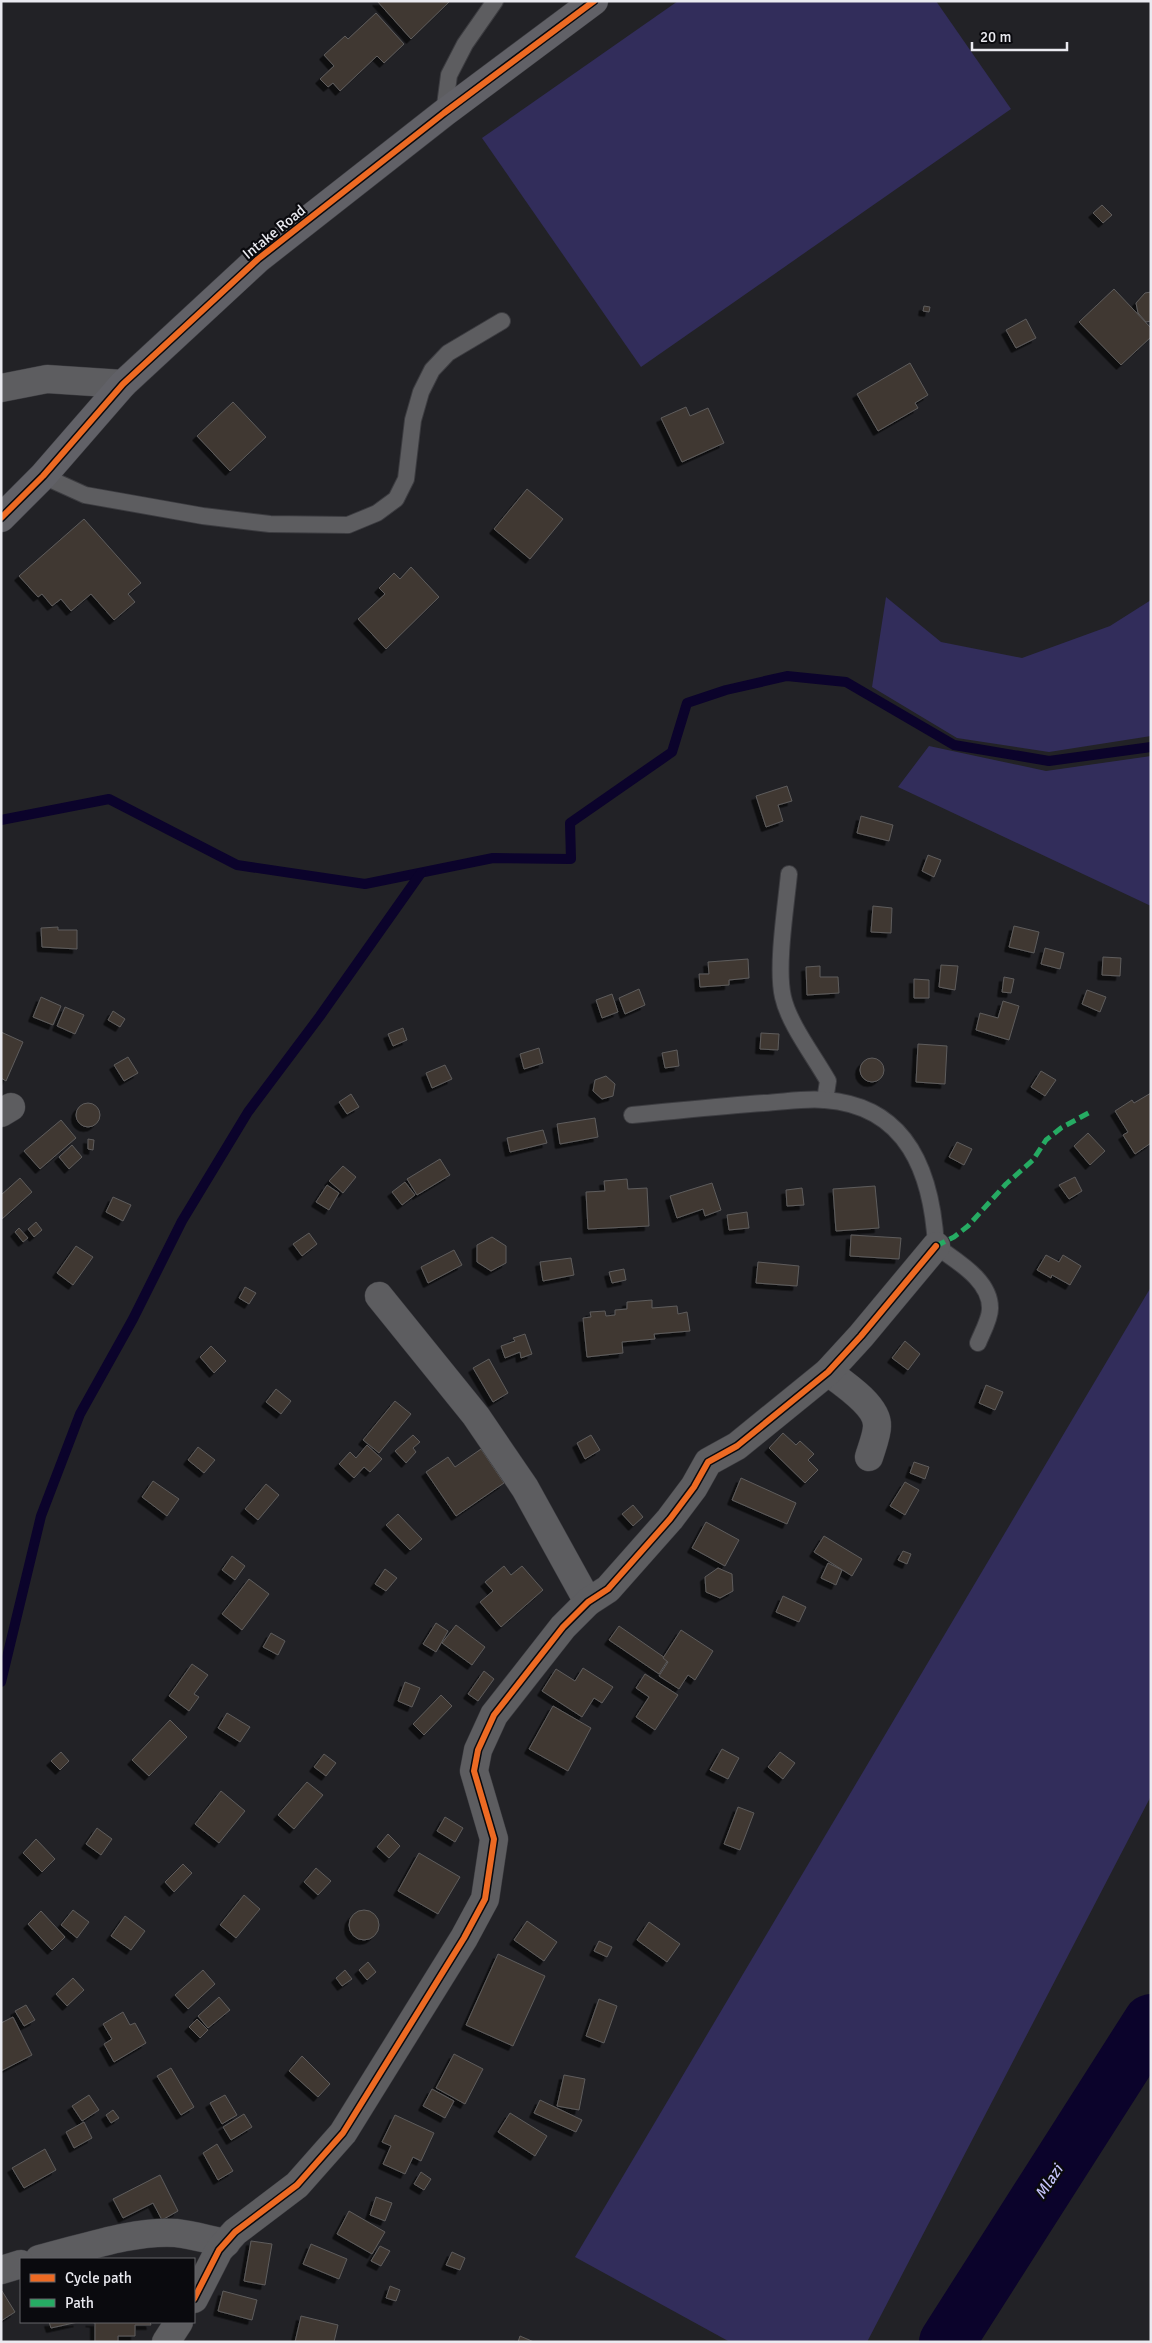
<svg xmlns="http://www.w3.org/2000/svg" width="1152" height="2343" font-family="Signika,sans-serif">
	<defs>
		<filter id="shadow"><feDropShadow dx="-4.5" dy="4.5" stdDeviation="0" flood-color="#0009"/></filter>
	</defs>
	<rect width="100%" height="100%" fill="#222226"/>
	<g fill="#322d5b">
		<polygon points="678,1 936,1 1011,109 641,367 482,138"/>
		<polygon points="886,597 941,642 1022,658 1110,626 1151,600 1151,736 1049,752 957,738 872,687"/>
		<polygon points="929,746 1046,771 1151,756 1151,906 898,787"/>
		<polygon points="1151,1287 1151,1796 867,2342 730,2342 575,2257"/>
	</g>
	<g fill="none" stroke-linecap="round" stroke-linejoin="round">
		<g stroke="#0b032b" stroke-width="10">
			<polyline points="1,820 109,799 237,865 365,884 493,858 571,859 570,823 672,752 687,703 726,690 787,676 846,682 954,745 1049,761 1151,747"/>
			<polyline points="1,1682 41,1516 80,1414 133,1319 182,1221 248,1112 320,1016 421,873"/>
		</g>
		<polyline stroke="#0b032b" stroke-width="56" points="947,2342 1151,2022"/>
	</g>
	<g fill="#403933" stroke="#5e5c5c" filter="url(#shadow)">
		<polygon points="377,1 450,1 411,39"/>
		<polygon points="376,13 404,44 384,63 377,56 340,91 333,83 328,87 320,79 334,66 324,55 345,36 348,39"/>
		<polygon points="1102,205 1112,215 1103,223 1093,213"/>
		<polygon points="1114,289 1151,328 1151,337 1121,365 1079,322"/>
		<polygon points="1151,292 1151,321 1146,322 1138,313 1136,303 1145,293"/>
		<polygon points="924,306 930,307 929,312 923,311"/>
		<polygon points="1026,319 1036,338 1016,348 1006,330"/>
		<polygon points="910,363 928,395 915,403 918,408 878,431 857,394"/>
		<polygon points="233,402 266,437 230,471 197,436"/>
		<polygon points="686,407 690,416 708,408 724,443 682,462 661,418"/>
		<polygon points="527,489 563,519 530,559 494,529"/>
		<polygon points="84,519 141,583 128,594 135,602 114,620 91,594 71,611 61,599 52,606 42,594 38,597 19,576"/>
		<polygon points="411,567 439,597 386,649 358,619 385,594 379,588 394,573 400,579"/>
		<polygon points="787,786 792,801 778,805 783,821 766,827 756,796"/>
		<polygon points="861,816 893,825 889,841 857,833"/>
		<polygon points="928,855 941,860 934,877 922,871"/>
		<polygon points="873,906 892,908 891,933 871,932"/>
		<polygon points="1014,926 1039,932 1034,953 1009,947"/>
		<polygon points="58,927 58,930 77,930 77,949 42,947 41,928"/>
		<polygon points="1045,948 1064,953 1060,969 1041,964"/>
		<polygon points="1103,957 1121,958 1120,976 1102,975"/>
		<polygon points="748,959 749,978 729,980 729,985 700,987 699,974 709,974 708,962"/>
		<polygon points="941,965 958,966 955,990 939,987"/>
		<polygon points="820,966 820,977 838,977 839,993 807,995 806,967"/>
		<polygon points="1004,977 1014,979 1011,993 1002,992"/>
		<polygon points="914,979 929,980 929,998 914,998"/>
		<polygon points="639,989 645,1005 625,1014 619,998"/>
		<polygon points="1087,990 1106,997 1100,1012 1082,1004"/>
		<polygon points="612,994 618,1012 602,1018 596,1000"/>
		<polygon points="41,997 61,1006 53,1025 33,1017"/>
		<polygon points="1003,1001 1019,1006 1009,1040 976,1030 980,1013 998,1018"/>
		<polygon points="65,1007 84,1015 75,1034 57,1026"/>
		<polygon points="113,1011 125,1019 120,1027 108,1020"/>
		<polygon points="403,1028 407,1040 393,1046 388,1034"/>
		<polygon points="1,1032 23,1042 6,1081 1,1078"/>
		<polygon points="761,1033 779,1034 778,1050 760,1049"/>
		<polygon points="918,1044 947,1046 945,1084 916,1082"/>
		<polygon points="539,1048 543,1063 524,1069 520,1054"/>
		<polygon points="677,1050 679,1066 665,1068 662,1053"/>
		<polygon points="128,1057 138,1073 124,1081 114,1065"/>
		<circle cx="872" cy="1070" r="12"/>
		<polygon points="445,1065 452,1079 432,1088 426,1073"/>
		<polygon points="1041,1071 1056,1080 1045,1096 1031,1087"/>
		<polygon points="606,1076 615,1084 613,1096 602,1099 593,1091 595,1080"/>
		<polygon points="1151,1093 1151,1143 1135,1154 1123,1135 1128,1132 1115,1111 1132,1100 1134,1103"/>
		<polygon points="351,1094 359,1107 347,1114 339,1102"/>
		<circle cx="88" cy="1115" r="12"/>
		<polygon points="595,1118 598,1137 560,1144 557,1124"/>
		<polygon points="61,1120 76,1138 40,1169 24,1151"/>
		<polygon points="543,1130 547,1143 510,1152 507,1138"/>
		<polygon points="1088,1133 1105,1151 1090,1165 1074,1146"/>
		<polygon points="88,1139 94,1140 93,1150 88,1149"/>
		<polygon points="957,1142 972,1149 964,1165 949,1157"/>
		<polygon points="72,1145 82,1157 69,1169 59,1157"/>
		<polygon points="440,1159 450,1175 417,1195 407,1179"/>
		<polygon points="343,1166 356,1177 343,1193 329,1181"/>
		<polygon points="1075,1177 1082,1191 1069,1199 1059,1185"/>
		<polygon points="20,1178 32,1192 2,1219 1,1195"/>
		<polygon points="627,1179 628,1189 647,1188 649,1226 588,1229 586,1192 605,1191 604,1181"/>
		<polygon points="405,1182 415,1195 402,1205 392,1192"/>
		<polygon points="712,1183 721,1210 705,1216 703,1209 677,1218 670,1196"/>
		<polygon points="327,1185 339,1193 329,1210 316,1202"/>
		<polygon points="875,1186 879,1228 836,1231 833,1189"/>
		<polygon points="802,1188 804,1205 787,1206 786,1190"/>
		<polygon points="113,1197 131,1205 123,1221 106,1212"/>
		<polygon points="747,1212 749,1228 729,1230 727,1215"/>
		<polygon points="36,1222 42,1230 34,1237 28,1229"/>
		<polygon points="19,1228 28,1238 23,1242 15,1232"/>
		<polygon points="309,1233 317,1244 302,1256 293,1244"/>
		<polygon points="851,1235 901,1238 899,1259 850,1256"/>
		<polygon points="492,1237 506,1246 506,1263 491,1271 477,1262 477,1245"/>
		<polygon points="76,1246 93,1257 73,1285 57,1273"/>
		<polygon points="454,1250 462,1265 428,1283 421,1267"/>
		<polygon points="1046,1255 1059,1262 1063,1255 1081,1266 1070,1285 1052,1275 1051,1278 1037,1270"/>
		<polygon points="571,1258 574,1275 543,1281 540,1262"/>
		<polygon points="758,1262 799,1266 797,1286 756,1283"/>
		<polygon points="624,1269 626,1280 612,1283 609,1272"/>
		<polygon points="245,1287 256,1293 249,1304 239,1298"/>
		<polygon points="652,1300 652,1308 677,1306 678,1314 687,1312 690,1331 654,1334 655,1339 622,1342 623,1353 587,1357 583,1318 591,1317 590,1312 605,1311 606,1316 615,1315 615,1310 627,1309 627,1302"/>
		<polygon points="525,1334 532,1354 521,1358 520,1352 505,1358 501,1346 515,1341 513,1338"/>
		<polygon points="905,1341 920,1354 908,1370 892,1358"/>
		<polygon points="211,1346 226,1361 214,1373 200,1357"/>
		<polygon points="489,1359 508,1393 493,1402 473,1368"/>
		<polygon points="986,1385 1003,1392 995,1410 979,1403"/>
		<polygon points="276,1389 291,1401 281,1414 266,1402"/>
		<polygon points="395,1401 411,1414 379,1453 363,1440"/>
		<polygon points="783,1433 796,1445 800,1441 814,1454 808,1460 818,1470 805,1483 769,1448"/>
		<polygon points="413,1435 420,1442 413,1448 416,1452 406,1463 395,1451"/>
		<polygon points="591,1435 600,1450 585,1459 577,1443"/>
		<polygon points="367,1445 382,1459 370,1472 364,1467 354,1478 339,1464 350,1452 356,1458"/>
		<polygon points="198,1447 215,1460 204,1473 188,1460"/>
		<polygon points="481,1449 504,1483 456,1516 426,1472 448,1457 455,1467"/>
		<polygon points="914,1462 929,1467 925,1479 910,1473"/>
		<polygon points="741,1478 796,1503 787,1524 732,1500"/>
		<polygon points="153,1481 179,1499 167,1516 142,1497"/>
		<polygon points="905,1482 919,1490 905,1515 890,1506"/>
		<polygon points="266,1484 279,1495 258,1520 245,1509"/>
		<polygon points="633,1505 643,1517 633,1526 622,1514"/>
		<polygon points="398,1514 422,1539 410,1550 386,1525"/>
		<polygon points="706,1522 739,1540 725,1566 692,1548"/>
		<polygon points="824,1536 862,1559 852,1576 814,1552"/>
		<polygon points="903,1551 911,1554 907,1564 898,1560"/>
		<polygon points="232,1556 245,1566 235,1580 222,1570"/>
		<polygon points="828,1563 842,1570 836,1585 821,1578"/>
		<polygon points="504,1566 511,1575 522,1566 543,1590 501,1627 480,1602 493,1591 485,1582"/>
		<polygon points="718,1568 732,1574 733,1591 720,1598 706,1592 705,1577"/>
		<polygon points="385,1569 397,1578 386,1591 375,1584"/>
		<polygon points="249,1579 269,1594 242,1630 222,1614"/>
		<polygon points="783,1596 806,1607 799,1622 776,1612"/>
		<polygon points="436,1623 448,1631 436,1652 423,1644"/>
		<polygon points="456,1625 485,1647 472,1665 442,1643"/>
		<polygon points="619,1626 668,1660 659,1674 609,1640"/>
		<polygon points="681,1630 713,1651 695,1680 688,1675 679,1689 659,1676 668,1662 663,1658"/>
		<polygon points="271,1633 285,1641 278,1655 263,1647"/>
		<polygon points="192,1664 208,1675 194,1694 199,1697 189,1711 169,1696"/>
		<polygon points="583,1668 613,1687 602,1703 594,1698 582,1717 542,1691 556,1669 575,1681"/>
		<polygon points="484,1671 494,1679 478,1701 468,1694"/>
		<polygon points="645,1674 678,1695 655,1730 636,1717 649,1697 636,1688"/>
		<polygon points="405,1682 420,1688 412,1707 398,1701"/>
		<polygon points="441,1695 452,1706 424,1735 413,1724"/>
		<polygon points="553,1706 591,1728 568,1771 529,1749"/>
		<polygon points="227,1713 250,1727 240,1742 218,1728"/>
		<polygon points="170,1720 187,1737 149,1776 132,1760"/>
		<polygon points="722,1749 739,1758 728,1779 710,1770"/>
		<polygon points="61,1752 69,1761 60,1770 51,1761"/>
		<polygon points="780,1752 795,1763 783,1779 768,1767"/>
		<polygon points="324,1754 336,1763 326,1776 314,1767"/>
		<polygon points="307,1782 323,1795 294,1829 278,1815"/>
		<polygon points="221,1791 245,1811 219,1843 195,1824"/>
		<polygon points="738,1807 754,1813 740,1850 724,1844"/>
		<polygon points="445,1817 463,1828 455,1842 437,1831"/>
		<polygon points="97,1828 112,1839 101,1855 86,1844"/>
		<polygon points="388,1834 400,1846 389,1858 377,1847"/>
		<polygon points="36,1839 55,1859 42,1872 23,1853"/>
		<polygon points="419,1853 460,1877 438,1914 398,1891"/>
		<polygon points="183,1864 192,1873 174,1892 165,1882"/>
		<polygon points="316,1868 331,1881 318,1895 304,1882"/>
		<polygon points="244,1895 260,1909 236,1938 220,1925"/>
		<polygon points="73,1910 89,1922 77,1938 61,1925"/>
		<circle cx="364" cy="1925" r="15"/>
		<polygon points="41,1911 65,1937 52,1950 28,1924"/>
		<polygon points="125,1916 145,1931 131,1950 111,1936"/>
		<polygon points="527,1921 557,1942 544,1961 514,1940"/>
		<polygon points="649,1922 680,1944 667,1962 637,1940"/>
		<polygon points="599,1941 612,1947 607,1957 594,1951"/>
		<polygon points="498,1954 545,1976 513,2046 466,2025"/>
		<polygon points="368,1962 376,1972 367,1980 359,1970"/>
		<polygon points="203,1970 215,1984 188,2009 175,1995"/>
		<polygon points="345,1970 352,1979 342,1986 336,1978"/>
		<polygon points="73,1978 84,1990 67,2006 56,1994"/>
		<polygon points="219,1997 230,2010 208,2028 198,2016"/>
		<polygon points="599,1999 617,2006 604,2043 586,2036"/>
		<polygon points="26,2005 35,2020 24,2026 15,2011"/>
		<polygon points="123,2012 130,2025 135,2023 146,2043 114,2062 104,2044 112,2039 103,2024"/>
		<polygon points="13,2017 32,2055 1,2071 1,2023"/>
		<polygon points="197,2019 208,2030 200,2038 189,2027"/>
		<polygon points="454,2054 483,2069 465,2104 436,2088"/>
		<polygon points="302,2056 330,2084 318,2097 289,2071"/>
		<polygon points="171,2068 194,2107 181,2115 157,2076"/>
		<polygon points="564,2075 585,2079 579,2110 557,2106"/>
		<polygon points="432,2089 454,2101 445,2118 423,2106"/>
		<polygon points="89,2095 99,2110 82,2121 72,2106"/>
		<polygon points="225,2095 237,2115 222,2124 210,2103"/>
		<polygon points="540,2100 582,2120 576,2132 534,2113"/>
		<polygon points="113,2110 119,2118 111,2123 106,2115"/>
		<polygon points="510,2113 547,2136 535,2156 498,2132"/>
		<polygon points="244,2114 252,2127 231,2140 223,2127"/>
		<polygon points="395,2115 434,2133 421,2161 413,2157 405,2174 383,2164 391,2146 382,2142"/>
		<polygon points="84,2122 92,2138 74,2148 66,2132"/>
		<polygon points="217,2144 233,2171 218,2180 203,2153"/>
		<polygon points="45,2149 56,2170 24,2188 12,2168"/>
		<polygon points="421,2172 431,2179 424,2190 414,2184"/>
		<polygon points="160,2175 178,2211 162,2220 153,2203 123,2218 113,2199"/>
		<polygon points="376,2197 392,2203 385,2221 370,2215"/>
		<polygon points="349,2211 385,2232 372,2254 337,2234"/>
		<polygon points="251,2241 272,2244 265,2285 244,2281"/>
		<polygon points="311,2244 347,2259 339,2279 303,2264"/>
		<polygon points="380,2246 390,2251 381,2266 371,2261"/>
		<polygon points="452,2252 465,2258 460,2270 446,2265"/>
		<polygon points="390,2286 400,2290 396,2301 386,2298"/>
		<polygon points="2,2291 15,2312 1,2321 1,2292"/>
		<polygon points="223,2291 257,2300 252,2320 218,2311"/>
		<polygon points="301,2316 338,2325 334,2342 295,2342"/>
		<polygon points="49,2322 78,2322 51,2328"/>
		<polygon points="90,2322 150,2322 151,2325 135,2325 135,2336 118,2336 118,2342 95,2342 95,2323"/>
		<polygon points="520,2336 534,2342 518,2342"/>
	</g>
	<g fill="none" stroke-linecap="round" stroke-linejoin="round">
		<defs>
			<g id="lane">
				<polyline points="444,113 449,75 465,44 495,1"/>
				<polyline points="43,476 85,495 203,516 270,524 348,525 377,513 396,499 406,479 413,420 421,392 432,370 448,353 502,321"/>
				<path d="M789,874c-3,32 -13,93 -6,123 6,27 31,59 45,84l-3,19"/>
				<path d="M632,1115c44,-4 88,-9 132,-12 20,-1 41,-5 61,-3 83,6 107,74 111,146 20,15 55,34 54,63 0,10 -8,24 -12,34"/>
			</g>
			<g id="street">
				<polyline points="1,388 47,379 123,384"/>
				<polyline points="1,1113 11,1107"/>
				<polyline points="379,1296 476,1416 525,1488 588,1602"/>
				<path d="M828,1372c15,11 50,34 49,54 0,9 -5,21 -8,31"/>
				<path d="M39,2259c42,-10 94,-29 137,-26 17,2 34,7 50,10"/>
				<polyline points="1,2270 21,2264"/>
				<polyline points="194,2299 219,2250 235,2232 297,2185 343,2133 464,1938 485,1899 494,1839 474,1771 478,1750 494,1715 563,1627 588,1602 608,1589 670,1519 694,1487 708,1462 737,1446 828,1372 861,1336 936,1246"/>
				<polyline points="166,2342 179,2322"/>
			</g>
			<polyline id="secondary" points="1,518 43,476 123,384 258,259 444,113 594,1"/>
		</defs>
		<use href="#lane" stroke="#3c3c40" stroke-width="18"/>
		<use href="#street" stroke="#3c3c40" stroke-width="29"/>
		<use href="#secondary" stroke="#3c3c40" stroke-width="29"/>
		<use href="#lane" stroke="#5d5d60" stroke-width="16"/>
		<use href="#street" stroke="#5d5d60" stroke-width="28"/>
		<use href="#secondary" stroke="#616167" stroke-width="28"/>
		<polyline stroke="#26ab63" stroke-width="5" stroke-dasharray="10 5" stroke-linecap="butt" points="936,1246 954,1237 968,1226 1006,1184 1033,1160 1046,1140 1061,1128 1092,1111"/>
		<defs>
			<g id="cycleway">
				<polyline points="1,518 43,476 123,384 258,259 444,113 594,1"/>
				<polyline points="194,2299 219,2250 235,2232 297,2185 343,2133 464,1938 485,1899 494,1839 474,1771 478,1750 494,1715 563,1627 588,1602 608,1589 670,1519 694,1487 708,1462 737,1446 828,1372 861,1336 936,1246"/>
			</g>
		</defs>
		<use href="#cycleway" stroke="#0a0a0e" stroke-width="9"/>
		<use href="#cycleway" stroke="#ed6a23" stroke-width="6"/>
	</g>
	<g text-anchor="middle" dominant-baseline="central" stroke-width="4.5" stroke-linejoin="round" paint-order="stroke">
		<g font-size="15" fill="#eaeaf0" stroke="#0a0a0e">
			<text transform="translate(274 232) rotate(-39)">Intake Road</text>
		</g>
		<g font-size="16" font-style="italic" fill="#c3c2f7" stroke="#0a0a0e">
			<text transform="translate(1049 2182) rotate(-57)">Mlazi</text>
		</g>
	</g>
	<rect width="1152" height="2343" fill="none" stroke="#eaeaf0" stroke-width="5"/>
	<rect x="20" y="2258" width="175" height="65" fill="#0a0a0e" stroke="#646468"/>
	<rect x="30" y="2274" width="25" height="8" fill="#ed6a23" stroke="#646468"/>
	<text x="65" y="2283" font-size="15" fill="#eaeaf0">Cycle path</text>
	<rect x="30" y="2299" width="25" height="8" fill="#26ab63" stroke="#646468"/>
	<text x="65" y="2308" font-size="15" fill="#eaeaf0">Path</text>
	<path d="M972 42v8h95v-8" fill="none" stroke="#eaeaf0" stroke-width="2.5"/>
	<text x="980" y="42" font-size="15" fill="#eaeaf0" stroke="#0a0a0e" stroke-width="4" paint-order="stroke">20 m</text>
</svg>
